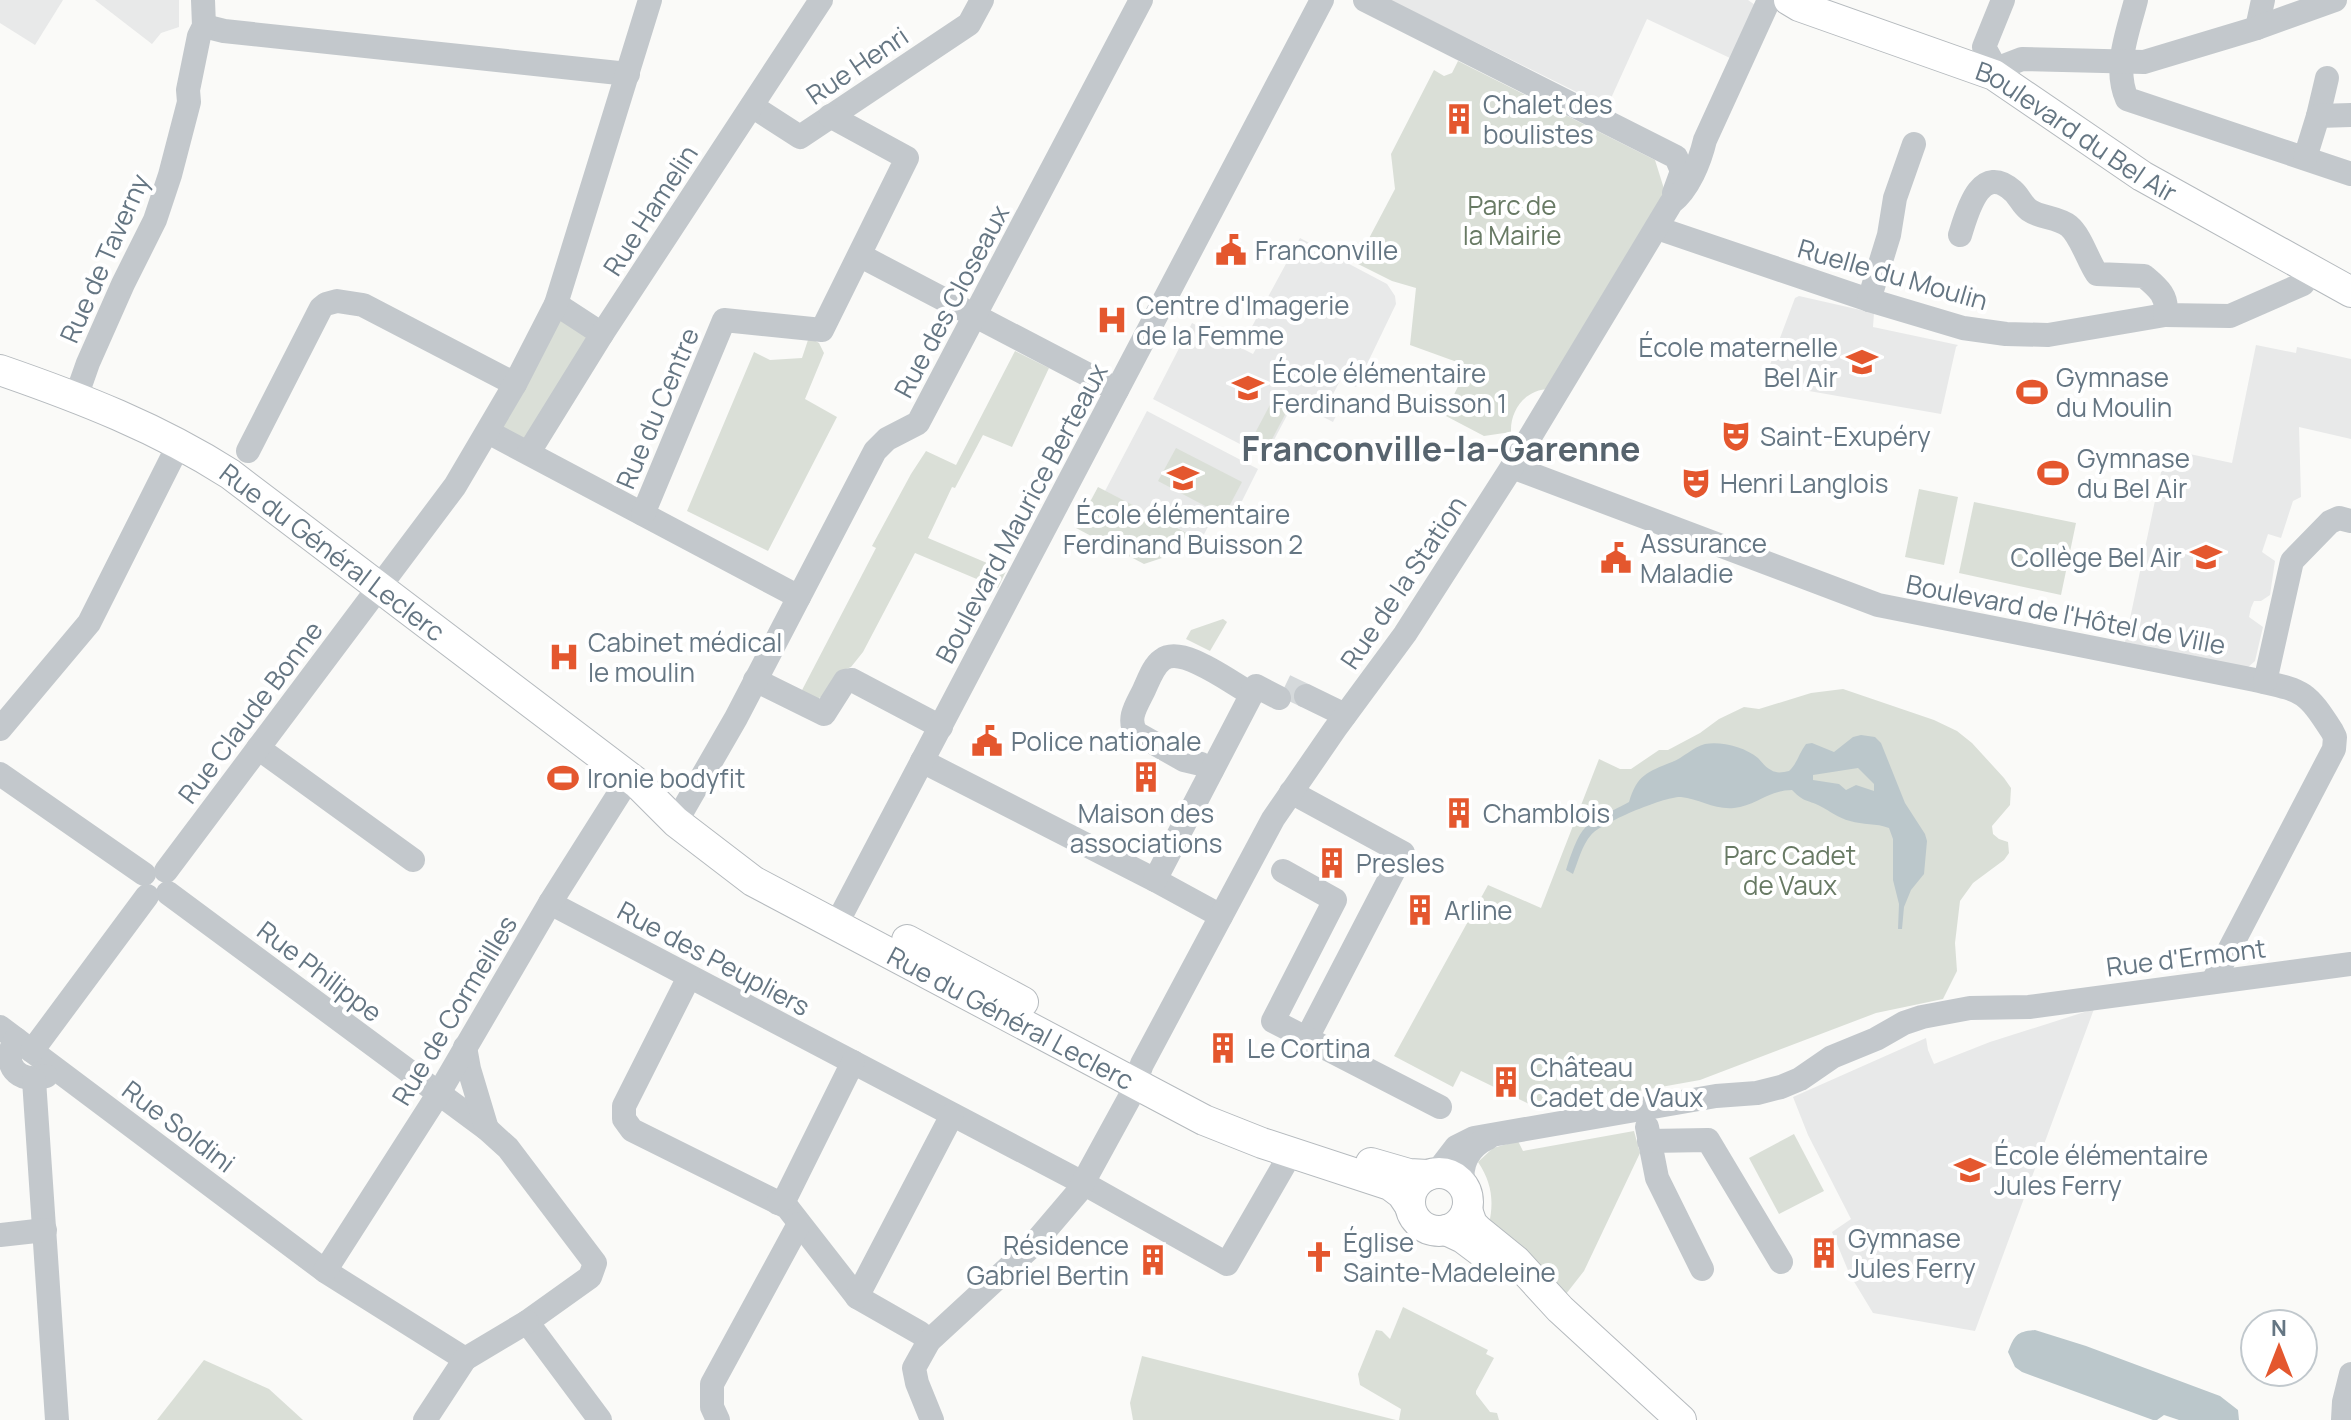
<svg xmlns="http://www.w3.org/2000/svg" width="2351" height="1420" font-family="Manrope,sans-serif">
	<rect width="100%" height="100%" fill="#fafaf8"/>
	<g fill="#e8e9e9">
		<polygon points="0,0 63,0 35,45 0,23"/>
		<polygon points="95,0 179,0 179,27 161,33 152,44"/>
		<polygon points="1390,0 1748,0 1755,5 1730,58 1647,19 1607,107"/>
		<polygon points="1300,238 1387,284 1395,296 1396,304 1356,387 1341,379 1332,396 1343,402 1333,422 1294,402 1265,457 1153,399 1192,323 1253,354 1262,338 1249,332"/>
		<polygon points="1799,296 1874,313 1873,327 1958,345 1956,347 1941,414 1809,391 1765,378 1795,298"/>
		<polygon points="2256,345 2296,353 2297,347 2351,359 2351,439 2299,427 2301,497 2293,501 2281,538 2268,534 2262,552 2275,561 2270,595 2261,601 2254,601 2251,608 2249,617 2263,627 2255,661 2246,669 2125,642 2166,449 2232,463"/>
		<polygon points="1147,411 1258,469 1230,525 1213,517 1201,540 1105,491"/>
		<polygon points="2094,1009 1975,1331 1873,1313 1850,1275 1832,1232 1851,1219 1808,1135 1793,1097 1926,1038 1928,1050 1934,1064 1990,1042"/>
	</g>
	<g fill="#dadfd7">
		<path d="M1458,61l197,99 10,32 -114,197c-24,-1 -41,20 -40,43l-27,4 -40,-21 24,-49 -58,-21 6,-57 -24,-7 -36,-18 39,-74 -4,-35 43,-84 10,6 8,-3z"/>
		<polygon points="564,318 592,335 528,439 520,441 501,426 557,321"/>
		<polygon points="809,337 819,343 824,353 805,399 837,417 768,551 687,511 754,352 770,360 802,358"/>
		<polygon points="1015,351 1049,368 1012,447 983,435 955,488 952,487 928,538 1006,571 998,588 915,553 863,652 851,667 841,671 823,696 817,699 800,694 876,548 872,546 911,474 926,451 956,465"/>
		<polygon points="1272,401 1288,409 1270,443 1254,435"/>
		<polygon points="1176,448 1242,482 1224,516 1158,481"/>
		<polygon points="1098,487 1187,533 1177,553 1144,564 1076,528"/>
		<polygon points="1919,489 1958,497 1944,565 1905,557"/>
		<polygon points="1974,502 2076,523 2061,595 1959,573"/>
		<polygon points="1223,619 1227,622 1210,651 1186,639 1191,630"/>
		<polygon points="1843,689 1934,720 1957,731 1972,743 2004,778 2011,788 2010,805 1992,826 1993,834 1999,839 2008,842 2009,853 2004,860 1973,883 1960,901 1955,943 1957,971 1943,999 1876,1013 1700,1080 1549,1107 1529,1104 1461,1071 1453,1087 1394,1056 1488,885 1541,908 1599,759 1620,769 1631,769 1659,750 1668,750 1700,733 1719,719 1744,707 1759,709 1811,693"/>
		<path d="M1634,1131l6,22 -56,118 -18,23 -77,-70c5,-23 3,-41 -11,-62l15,-14 25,-7 5,10z"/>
		<polygon points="1794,1134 1824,1191 1779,1214 1749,1158"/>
		<polygon points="1403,1307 1488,1350 1486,1354 1494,1358 1476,1391 1476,1394 1490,1412 1497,1413 1499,1420 1399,1420 1401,1409 1360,1385 1358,1374 1376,1330 1382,1331 1390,1339"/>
		<polygon points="1142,1356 1396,1420 1133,1420 1130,1403"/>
		<polygon points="204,1360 269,1389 303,1420 157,1420"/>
	</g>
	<g fill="#bbc7cb" fill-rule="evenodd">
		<path d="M1861,735l14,2 6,6 24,60 20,31 2,7 -3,33 -13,16 -7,17 -2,22h-4l1,-25 -6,-24v-41l-4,-11c-13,-5 -26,-3 -39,-7 -12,-3 -20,-10 -30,-15 -14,-7 -15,-3 -28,-16 -23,0 -37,16 -58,18 -19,2 -35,-9 -53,-11 -16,-1 -80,26 -90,38 -9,10 -13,27 -18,39l-7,-4c17,-51 18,-44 63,-68 8,-27 18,-30 43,-40 11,-4 21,-15 33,-18 16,-3 40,3 53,14 4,4 8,10 13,12 6,4 12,2 18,1 8,-7 10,-18 17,-27l6,-1 22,9 19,-15zM1858,768l16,16v7l-18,-6 -10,5 -7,-6 -26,-4v-5z"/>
		<path d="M2035,1330l51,16 134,50 18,14 1,10h-60l-15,-5 -7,5h-4l-131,-48 -7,-5 -7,-15c7,-17 8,-20 27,-22z"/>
	</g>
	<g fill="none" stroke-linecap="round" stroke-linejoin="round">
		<polyline stroke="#d5d9db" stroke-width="24" stroke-dasharray="24 12" stroke-linecap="butt" points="1285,686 1306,696"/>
		<defs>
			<g id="major">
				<path id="s1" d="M1789,0l10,6 195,69 148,101 209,116"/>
				<path id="s2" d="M0,370c81,28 158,58 230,104l407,309 39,39 77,59 451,239 58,23 128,42 12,9 8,12"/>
				<polyline points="907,940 1023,1002"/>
				<polyline points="1371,1163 1409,1174 1428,1175"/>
				<circle cx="1439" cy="1202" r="29"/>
				<polyline points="1467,1210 1472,1224 1479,1231 1516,1261 1560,1309 1681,1420"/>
				<polyline points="1446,1230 1463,1238 1487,1256"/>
			</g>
		</defs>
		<use href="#major" stroke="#b5babe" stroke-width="32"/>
		<g stroke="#c3c8cc" stroke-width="24">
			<polyline points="1365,0 1676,157 1682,171 1674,193"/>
			<path d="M2136,0c-8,32 -23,67 -9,99l224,75"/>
			<polyline points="204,26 224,31 628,74"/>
			<polyline points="2257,28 2263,0"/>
			<polyline points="1996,69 2022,59 2144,62 2257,28 2335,0"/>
			<polyline points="1996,69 1984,47 2003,0"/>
			<polyline points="752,106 800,137 969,24 982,0"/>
			<polyline points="2318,116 2327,78"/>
			<polyline points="2305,158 2318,116 2351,115"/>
			<polyline points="1657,228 1869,300 1963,328 2006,334 2048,335 2165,315"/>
			<path d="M1960,235c7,-22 20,-74 53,-44 6,5 9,14 16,19 11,8 29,7 40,16 12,10 19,35 28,48l47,2c13,11 25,20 21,39l65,1 73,-32 8,-13"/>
			<polyline points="861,256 1117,390"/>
			<polyline points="1869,300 1889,235 1895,198 1914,144"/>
			<polyline points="556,304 602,334"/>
			<polyline points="76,397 88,363 123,284 155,220 170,175 189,102 188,90 199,36 204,26 203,0"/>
			<polyline points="488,432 799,597"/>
			<polyline points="248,451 321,308 326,304 337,301 363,305 515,384"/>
			<polyline points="529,452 602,334 821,0"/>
			<path d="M1512,467l366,138 377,75c48,11 50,9 77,51l3,6 -1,12 -121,232"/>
			<polyline points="643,514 724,320 822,330 907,158 830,116"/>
			<polyline points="755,680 824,714 845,681 852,680 941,727"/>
			<polyline points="2265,682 2292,561 2330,522 2339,518 2351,521"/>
			<polyline points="1306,696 1345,715"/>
			<polyline points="0,729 89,623 179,444"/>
			<polyline points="258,748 413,860"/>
			<polyline points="922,761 1155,880 1221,916"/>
			<path d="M1212,770l-11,-6 -17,-4 -48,-27c-9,-14 0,-27 7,-41 5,-10 10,-26 19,-32 20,-16 70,24 90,34"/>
			<polyline points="0,774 144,874"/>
			<polyline points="1291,792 1403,853 1307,1038"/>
			<polyline points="676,822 736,718 875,451 887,439 918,423 1141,0"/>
			<polyline points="166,871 455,486 515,384 556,304 650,0"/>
			<polyline points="1283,871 1335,900 1273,1021 1440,1107"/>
			<polyline points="1155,880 1256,686 1279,698"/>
			<polyline points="168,893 487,1129 508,1148 595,1263 590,1277 527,1322 600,1420"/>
			<polyline points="550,903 1083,1183 1227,1264 1291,1153"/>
			<polyline points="836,925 1322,0"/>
			<polyline points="689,977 624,1106 624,1119 632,1130 787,1207 857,1297 920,1333 929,1341"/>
			<polyline points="0,1027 325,1271 465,1359 527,1322"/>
			<path d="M16,1039c-16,25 2,46 30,37"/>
			<polyline points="465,1047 469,1069 487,1129"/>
			<polyline points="32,1051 147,896"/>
			<polyline points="34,1080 57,1420"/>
			<polyline points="1647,1127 1657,1178 1702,1269"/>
			<polyline points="1649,1141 1708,1140 1781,1262"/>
			<polyline points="1436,1173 1456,1147 1474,1138 1716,1096 1757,1093 1781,1087 1800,1079 1832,1057 1876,1039 1904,1023 1922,1017 1970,1008 2029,1007 2351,964"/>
			<path d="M1463,1185c-3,-21 6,-38 25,-47"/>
			<polyline points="778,1203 786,1197 853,1062"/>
			<polyline points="0,1235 45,1230"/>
			<polyline points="325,1271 439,1093 550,903 629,778"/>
			<polyline points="857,1297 952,1115"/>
			<polyline points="425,1420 465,1359"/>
			<polyline points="718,1420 712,1407 712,1384 799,1224"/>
			<path d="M932,1420l-15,-37 -3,-15 15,-27 103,-95 46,-54 52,-95 12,-33 131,-245 62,-90 70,-95 107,-167 159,-264c18,-14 29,-42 34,-63l64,-140"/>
			<polyline points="2343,1420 2344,1402 2351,1374"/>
		</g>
		<use href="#major" stroke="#fff" stroke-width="30"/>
	</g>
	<defs>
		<symbol id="building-bare" viewBox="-9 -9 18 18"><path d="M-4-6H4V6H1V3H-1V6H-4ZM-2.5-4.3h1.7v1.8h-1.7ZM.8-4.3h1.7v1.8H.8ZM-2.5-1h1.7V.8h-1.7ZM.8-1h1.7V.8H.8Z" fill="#e4572e" stroke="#fff" stroke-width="2.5" paint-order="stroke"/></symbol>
		<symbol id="civic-bare" viewBox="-9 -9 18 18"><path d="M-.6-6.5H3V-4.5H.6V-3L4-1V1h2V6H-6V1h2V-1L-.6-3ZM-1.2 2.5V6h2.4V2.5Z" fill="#e4572e" stroke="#fff" stroke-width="2.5" paint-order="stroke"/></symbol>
		<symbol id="hospital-bare" viewBox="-9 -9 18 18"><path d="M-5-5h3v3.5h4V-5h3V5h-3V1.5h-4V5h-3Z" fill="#e4572e" stroke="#fff" stroke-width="2.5" paint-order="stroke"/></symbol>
		<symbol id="school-bare" viewBox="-9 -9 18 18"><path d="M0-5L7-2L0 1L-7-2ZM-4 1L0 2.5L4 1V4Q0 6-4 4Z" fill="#e4572e" stroke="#fff" stroke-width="2.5" paint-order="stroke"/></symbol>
		<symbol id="stadium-bare" viewBox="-9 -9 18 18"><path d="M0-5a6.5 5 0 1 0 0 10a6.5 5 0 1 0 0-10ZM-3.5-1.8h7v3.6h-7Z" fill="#e4572e" stroke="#fff" stroke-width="2.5" paint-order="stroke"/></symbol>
		<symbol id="theatre-bare" viewBox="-9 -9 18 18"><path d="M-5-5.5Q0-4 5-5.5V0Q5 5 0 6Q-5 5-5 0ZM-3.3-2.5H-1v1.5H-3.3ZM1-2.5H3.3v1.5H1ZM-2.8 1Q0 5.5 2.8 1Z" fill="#e4572e" stroke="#fff" stroke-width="2.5" paint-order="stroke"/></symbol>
		<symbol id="church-bare" viewBox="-9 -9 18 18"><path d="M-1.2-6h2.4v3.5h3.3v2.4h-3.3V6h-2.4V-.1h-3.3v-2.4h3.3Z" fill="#e4572e" stroke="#fff" stroke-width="2.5" paint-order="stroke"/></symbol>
	</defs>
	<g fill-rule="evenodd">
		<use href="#building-bare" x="1437" y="97" width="44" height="44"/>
		<use href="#civic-bare" x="1209" y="228" width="44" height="44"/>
		<use href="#hospital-bare" x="1090" y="298" width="44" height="44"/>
		<use href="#school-bare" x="1840" y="340" width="44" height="44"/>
		<use href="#school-bare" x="1226" y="366" width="44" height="44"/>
		<use href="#stadium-bare" x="2010" y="370" width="44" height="44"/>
		<use href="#theatre-bare" x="1714" y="414" width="44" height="44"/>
		<use href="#stadium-bare" x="2031" y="451" width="44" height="44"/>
		<use href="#school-bare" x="1161" y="456" width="44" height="44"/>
		<use href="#theatre-bare" x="1674" y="461" width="44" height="44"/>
		<use href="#school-bare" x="2184" y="535" width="44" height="44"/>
		<use href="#civic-bare" x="1594" y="536" width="44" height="44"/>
		<use href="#hospital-bare" x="542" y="635" width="44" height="44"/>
		<use href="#civic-bare" x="965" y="719" width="44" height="44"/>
		<use href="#building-bare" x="1124" y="755" width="44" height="44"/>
		<use href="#stadium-bare" x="541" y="756" width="44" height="44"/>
		<use href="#building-bare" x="1437" y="791" width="44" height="44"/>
		<use href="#building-bare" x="1310" y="841" width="44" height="44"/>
		<use href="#building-bare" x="1398" y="888" width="44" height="44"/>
		<use href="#building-bare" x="1201" y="1026" width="44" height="44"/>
		<use href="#building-bare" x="1484" y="1060" width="44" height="44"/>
		<use href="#school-bare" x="1948" y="1148" width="44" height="44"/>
		<use href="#building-bare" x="1802" y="1231" width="44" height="44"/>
		<use href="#church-bare" x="1297" y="1235" width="44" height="44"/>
		<use href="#building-bare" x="1131" y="1238" width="44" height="44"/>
	</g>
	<g text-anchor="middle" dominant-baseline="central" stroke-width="8" stroke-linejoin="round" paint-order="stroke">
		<g font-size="26" fill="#657683" stroke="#fff">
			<text transform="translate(857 65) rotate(-34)">Rue Henri</text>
			<text stroke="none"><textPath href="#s1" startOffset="318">Boulevard du Bel Air</textPath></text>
			<text transform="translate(650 210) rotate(-57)">Rue Hamelin</text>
			<text transform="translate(104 258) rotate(-66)">Rue de Taverny</text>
			<text transform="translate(1893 274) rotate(16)">Ruelle du Moulin</text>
			<text transform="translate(951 301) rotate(-62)">Rue des Closeaux</text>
			<text transform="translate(657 408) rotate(-67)">Rue du Centre</text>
			<text transform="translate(1021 513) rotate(-62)">Boulevard Maurice Berteaux</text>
			<text stroke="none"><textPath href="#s2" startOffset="382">Rue du Général Leclerc</textPath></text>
			<text transform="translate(1403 582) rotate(-56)">Rue de la Station</text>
			<text transform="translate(2066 614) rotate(11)">Boulevard de l'Hôtel de Ville</text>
			<text transform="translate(250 712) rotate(-53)">Rue Claude Bonne</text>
			<text transform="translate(2186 957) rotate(-7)">Rue d'Ermont</text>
			<text transform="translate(714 958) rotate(28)">Rue des Peupliers</text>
			<text transform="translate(320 971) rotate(37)">Rue Philippe</text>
			<text transform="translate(454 1010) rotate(-59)">Rue de Cormeilles</text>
			<text stroke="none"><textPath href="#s2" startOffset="1208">Rue du Général Leclerc</textPath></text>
			<text transform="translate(179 1126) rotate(37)">Rue Soldini</text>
		</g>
		<g font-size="26" fill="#657683" stroke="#fff" text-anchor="start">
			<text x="1483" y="104">Chalet des<tspan x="1483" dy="30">boulistes</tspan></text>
			<text x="1255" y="250">Franconville</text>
			<text x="1136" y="305">Centre d'Imagerie<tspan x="1136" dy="30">de la Femme</tspan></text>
			<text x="1838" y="347" text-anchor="end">École maternelle<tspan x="1838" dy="30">Bel Air</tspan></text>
			<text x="1272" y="373">École élémentaire<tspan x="1272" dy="30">Ferdinand Buisson 1</tspan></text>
			<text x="2056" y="377">Gymnase<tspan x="2056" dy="30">du Moulin</tspan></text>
			<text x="1760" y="436">Saint-Exupéry</text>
			<text x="2077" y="458">Gymnase<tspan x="2077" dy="30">du Bel Air</tspan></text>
			<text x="1720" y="483">Henri Langlois</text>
			<text x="1183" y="514" text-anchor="middle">École élémentaire<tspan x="1183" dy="30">Ferdinand Buisson 2</tspan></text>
			<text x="1640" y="543">Assurance<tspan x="1640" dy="30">Maladie</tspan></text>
			<text x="2182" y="557" text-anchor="end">Collège Bel Air</text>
			<text x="588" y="642">Cabinet médical<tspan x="588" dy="30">le moulin</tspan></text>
			<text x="1011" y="741">Police nationale</text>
			<text x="587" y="778">Ironie bodyfit</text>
			<text x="1146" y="813" text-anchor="middle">Maison des<tspan x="1146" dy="30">associations</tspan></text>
			<text x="1483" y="813">Chamblois</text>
			<text x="1356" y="863">Presles</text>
			<text x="1444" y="910">Arline</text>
			<text x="1247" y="1048">Le Cortina</text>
			<text x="1530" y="1067">Château<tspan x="1530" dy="30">Cadet de Vaux</tspan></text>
			<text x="1994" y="1155">École élémentaire<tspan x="1994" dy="30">Jules Ferry</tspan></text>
			<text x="1848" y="1238">Gymnase<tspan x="1848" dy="30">Jules Ferry</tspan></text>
			<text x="1343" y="1242">Église<tspan x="1343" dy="30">Sainte-Madeleine</tspan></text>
			<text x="1129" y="1245" text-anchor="end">Résidence<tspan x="1129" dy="30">Gabriel Bertin</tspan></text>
		</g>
		<g font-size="26" fill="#687a64" stroke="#fff">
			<text x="1512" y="205">Parc de<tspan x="1512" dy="30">la Mairie</tspan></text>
			<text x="1790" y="855">Parc Cadet<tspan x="1790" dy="30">de Vaux</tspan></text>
		</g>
		<g font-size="34" font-weight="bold" fill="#57646e" stroke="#fff">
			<text x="1441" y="448">Franconville-la-Garenne</text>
		</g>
	</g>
	<g transform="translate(2279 1348)"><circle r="38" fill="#ffffff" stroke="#c1c8cd" stroke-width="2"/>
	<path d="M0-6L14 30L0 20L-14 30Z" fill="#e4572e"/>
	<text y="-12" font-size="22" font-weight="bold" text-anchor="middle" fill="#657683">N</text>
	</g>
</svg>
